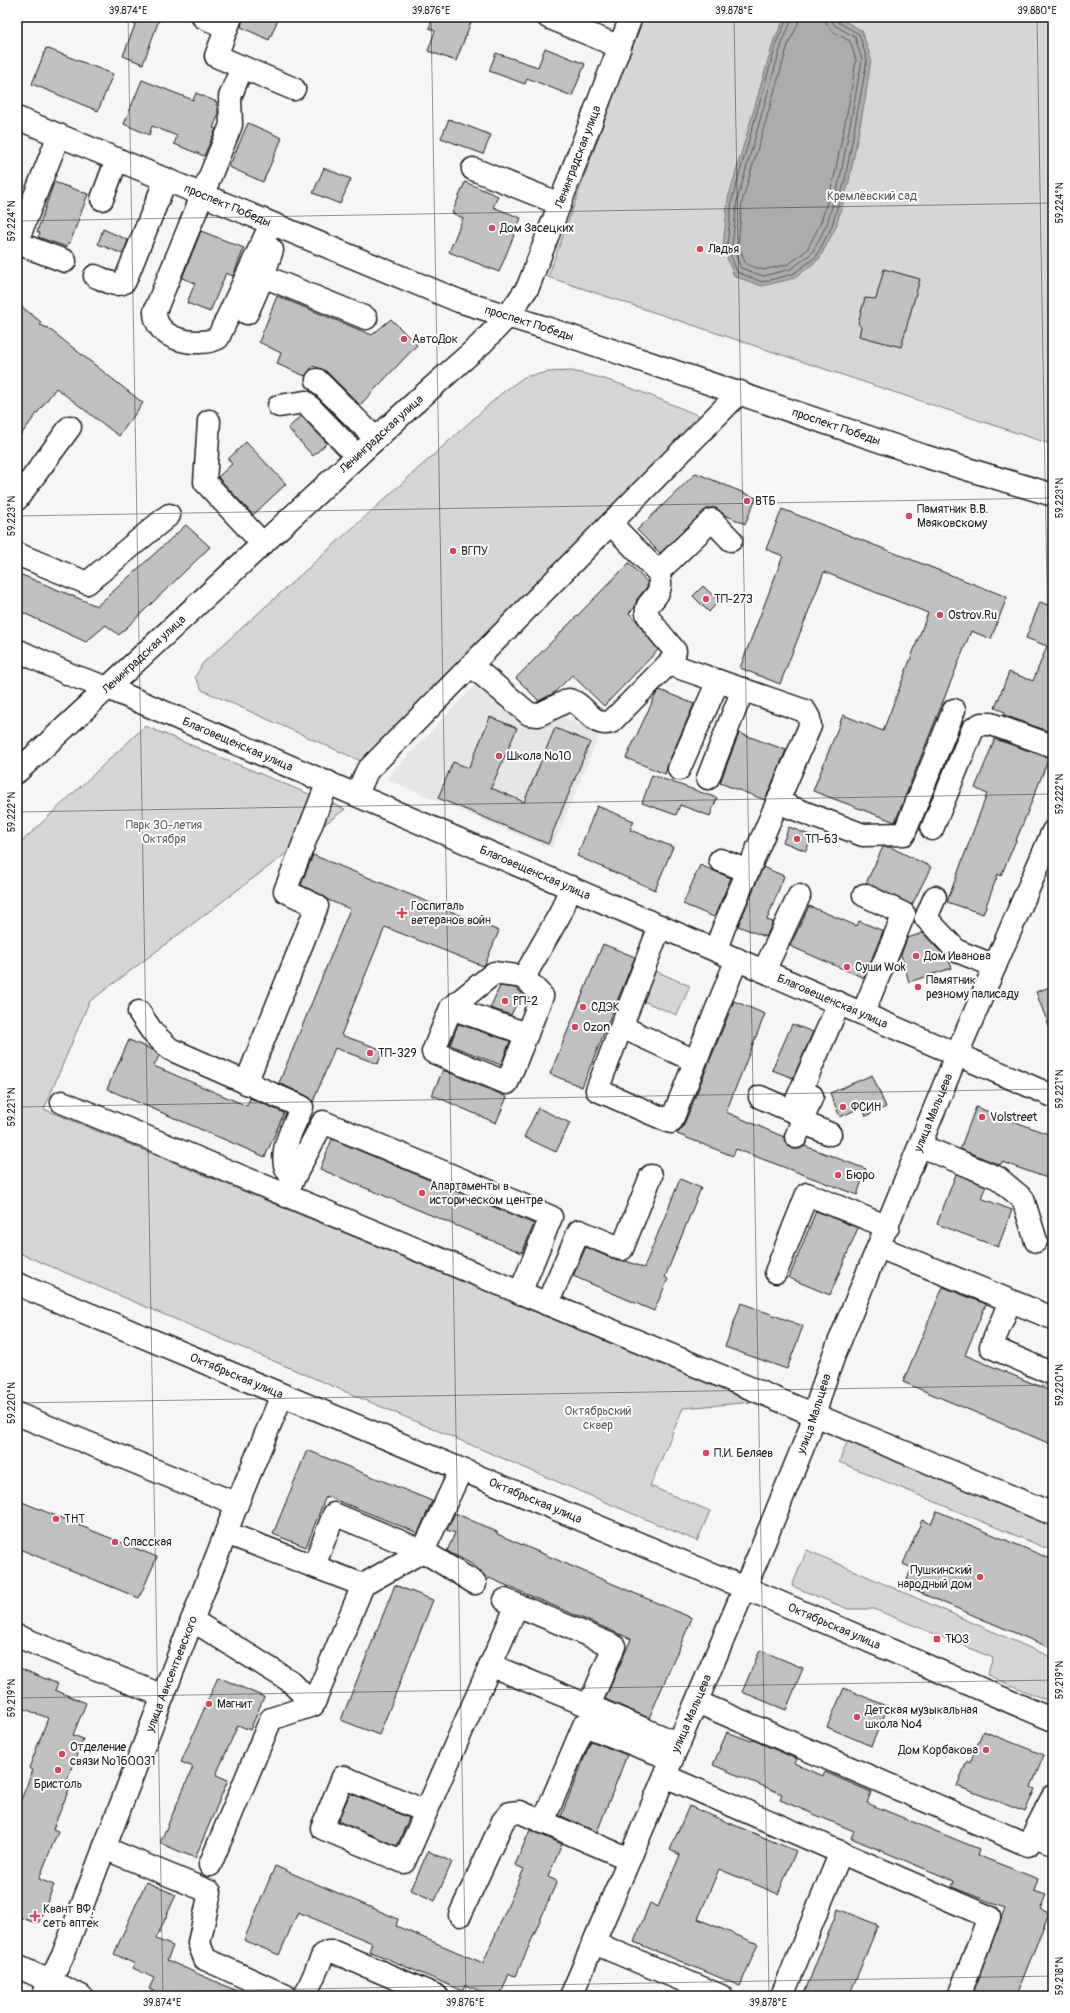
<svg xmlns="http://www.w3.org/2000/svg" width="1070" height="2013" font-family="Pangolin,sans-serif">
	<rect width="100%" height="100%" fill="#f6f6f6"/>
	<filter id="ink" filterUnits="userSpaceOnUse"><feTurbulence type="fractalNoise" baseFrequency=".025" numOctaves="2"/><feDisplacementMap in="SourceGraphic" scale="8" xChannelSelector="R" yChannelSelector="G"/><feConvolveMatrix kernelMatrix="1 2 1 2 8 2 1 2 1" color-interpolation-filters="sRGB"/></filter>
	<g filter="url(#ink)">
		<polygon fill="#e6e6e6" points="478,682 600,733 552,849 386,779"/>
		<g fill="#d6d6d6" stroke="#797979">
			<polygon points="642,17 1053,17 1053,445 548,277"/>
			<path d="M571,371c45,8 87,28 129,45l-339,345 -159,-71 -7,-13 8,-14 299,-270 22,-16 24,-5z"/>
			<polygon points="145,726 345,809 89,1002 44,1109 754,1402 683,1408 650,1486 710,1511 697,1541 17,1252 17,846"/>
			<polygon points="651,969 690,986 677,1015 638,999"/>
			<polygon points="848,1440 1053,1527 1053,1551 839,1462"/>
			<polygon points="807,1550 1053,1658 1053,1703 987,1675 993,1658 874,1609 848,1609 792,1586"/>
		</g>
		<polygon fill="#acacac" stroke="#727272" points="785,17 838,17 862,31 871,59 865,100 849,181 836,227 819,259 795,278 762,286 734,276 723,247 728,199 774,40"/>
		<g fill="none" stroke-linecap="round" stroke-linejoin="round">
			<g stroke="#565656" stroke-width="1">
				<polyline points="788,17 777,41 732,200 727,246 737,272 762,282 793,274 816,257 832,226 845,180 867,60 859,34 838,22 836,17"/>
				<polyline points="793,17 782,43 737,201 732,245 741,268 763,276 791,269 812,253 827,224 840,179 862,60 855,37 834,25 831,17"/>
				<path d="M799,17l-1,7 -10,21 -46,157 -4,43 8,19 17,6 26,-6 18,-14 14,-28 13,-44 16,-80 6,-38 -6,-19c-11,-6 -24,-10 -25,-24"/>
			</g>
		</g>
		<g fill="#c0c0c0" stroke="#1c1c1c">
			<polygon points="138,17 160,17 143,64 123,56"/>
			<polygon points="243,17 279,17 269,40 241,27"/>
			<polygon points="433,17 473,17 456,61 428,51 435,31 429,28"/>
			<polygon points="46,48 113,74 98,111 32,84"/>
			<polygon points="545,48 585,64 572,96 527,78 525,84 489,71 496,53 538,67"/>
			<polygon points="142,80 193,100 196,93 217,102 216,105 218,106 218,116 213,128 216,129 204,156 174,144 177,136 152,126 149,135 124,124"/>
			<polygon points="449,119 491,135 483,154 441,138"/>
			<polygon points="248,123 282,138 263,182 229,167"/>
			<polygon points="324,168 351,179 340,204 313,193"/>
			<polygon points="54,182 88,194 70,243 68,243 67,247 38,237 40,233 37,232"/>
			<polygon points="465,182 498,196 493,207 521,218 499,272 449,252 463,218 452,213"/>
			<polygon points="103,229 128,240 123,254 98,244"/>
			<polygon points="201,231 244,248 233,276 226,273 210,312 187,303 195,283 182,278"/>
			<polygon points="884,269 920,279 901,347 859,336 861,327 858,323 865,298 876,299"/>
			<polygon points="277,296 372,335 391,319 417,345 360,405 326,371 313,366 305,376 277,364 281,353 259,342"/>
			<polygon points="17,303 41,322 40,325 48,328 143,403 119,436 56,388 17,440"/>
			<polygon points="301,416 327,443 313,456 288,428"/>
			<polygon points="246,442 286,484 253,515 218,477 232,464 228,459"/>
			<polygon points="696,473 756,498 745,524 725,515 716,508 709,508 660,553 637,530"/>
			<polygon points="782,509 1007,597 991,639 971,631 895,822 813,791 843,715 883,731 928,613 824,572 780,684 740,668 783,556 766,549"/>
			<polygon points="186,525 210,547 119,635 106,625 86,642 17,610 17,573 97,606"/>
			<polygon points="629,563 647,582 647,587 637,599 635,607 629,613 636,620 658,650 604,706 572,675 554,693 539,701 516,678"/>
			<polygon points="703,586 719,601 709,612 693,596"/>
			<polygon points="1040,602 1053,607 1053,733 1004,715 1005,712 995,708 1009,672 1033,681 1047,646 1026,638"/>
			<polygon points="660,690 694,704 668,764 665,774 626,758 656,694"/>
			<polygon points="490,717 517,728 491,788 524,802 555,728 590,742 548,844 438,798 453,762 469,768"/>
			<polygon points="739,733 786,750 765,800 720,783"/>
			<polygon points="995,739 1049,758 1022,826 1001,876 998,874 983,914 947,902 987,794 975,788"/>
			<polygon points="652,775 717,798 710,816 680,805 676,815 642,803"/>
			<polygon points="597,806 634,821 630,830 673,847 655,890 577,856"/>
			<polygon points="789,827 812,836 806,851 783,842"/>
			<polygon points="883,847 890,847 931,867 912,905 866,883"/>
			<polygon points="313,855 499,931 485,964 483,966 385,927 341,1035 383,1050 378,1064 335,1048 313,1102 307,1096 279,1083 350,909 328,900 322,895 301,885"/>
			<polygon points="700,865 731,878 714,917 683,904"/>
			<polygon points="763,867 784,876 767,920 773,922 766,937 738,926"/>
			<polygon points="809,906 857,926 859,921 883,931 864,978 790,946"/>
			<polygon points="923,933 949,961 952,968 909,982 901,955 907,938"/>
			<polygon points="603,944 635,957 582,1087 550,1074"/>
			<polygon points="500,986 515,988 522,993 511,1015 490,1008"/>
			<polygon points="1053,986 1053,1034 1052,1034 1036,992"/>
			<polygon points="734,1001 765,1014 726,1112 784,1137 786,1144 791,1148 798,1149 805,1146 866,1169 857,1195 736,1149 733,1156 677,1134 683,1127"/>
			<polygon points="458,1024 510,1041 501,1065 450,1045"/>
			<polygon points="792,1024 813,1032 793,1078 772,1070"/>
			<polygon points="129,1040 153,1050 159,1056 154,1066 247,1106 250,1098 284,1113 265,1157 107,1089"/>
			<polygon points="443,1070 507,1097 496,1123 432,1095"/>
			<polygon points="872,1075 886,1107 866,1116 862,1107 840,1117 830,1093"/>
			<polygon points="976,1107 1053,1136 1053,1162 1047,1178 1002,1162 1000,1165 960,1149"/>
			<polygon points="538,1108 570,1123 556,1152 524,1137"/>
			<polygon points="332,1139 534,1224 522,1253 320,1169"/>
			<polygon points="956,1174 986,1186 981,1198 1012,1210 998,1247 937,1224"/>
			<polygon points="680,1179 701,1188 665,1277 668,1279 654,1311 573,1276 586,1247 617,1261 626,1261 644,1268"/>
			<polygon points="816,1211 858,1228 830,1295 789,1278"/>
			<polygon points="943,1287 986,1304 965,1355 1053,1392 1053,1445 903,1382"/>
			<polygon points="741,1303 803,1326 787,1369 725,1347"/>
			<polygon points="307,1450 432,1501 418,1533 326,1496 306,1547 273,1534"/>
			<polygon points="17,1500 157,1557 139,1598 17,1548"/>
			<polygon points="937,1511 1053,1560 1053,1649 904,1586 912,1568 903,1564 922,1520 931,1524"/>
			<polygon points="455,1513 497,1532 497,1534 692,1618 649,1718 605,1699 631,1639 489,1578 487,1581 482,1573 470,1563 447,1551 455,1533 447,1530"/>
			<polygon points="395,1585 433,1600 379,1735 341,1720"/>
			<polygon points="760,1650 803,1668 786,1710 742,1692"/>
			<polygon points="17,1667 58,1684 55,1690 86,1703 73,1735 83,1739 66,1782 71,1784 53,1829 58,1831 39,1879 54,1885 38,1924 17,1916 17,1810 33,1770 29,1768 48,1718 17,1706"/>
			<polygon points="218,1677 264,1697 250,1730 238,1725 216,1775 228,1780 195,1858 160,1843 193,1767 181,1762"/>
			<polygon points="844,1688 888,1707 871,1746 827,1727"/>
			<polygon points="983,1731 1044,1755 1031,1787 1035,1789 1025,1812 957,1786 967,1761 970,1763"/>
			<polygon points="727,1732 751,1741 753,1740 797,1759 794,1763 823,1776 825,1772 871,1792 867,1803 979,1849 977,1855 1038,1879 1034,1891 1046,1895 1040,1909 1049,1913 1016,1996 972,1996 1005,1908 952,1887 954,1881 851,1838 854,1831 780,1800 782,1794 713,1765"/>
			<polygon points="591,1741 627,1755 597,1832 561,1816"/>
			<polygon points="350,1793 409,1818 397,1846 338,1821"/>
			<polygon points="689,1806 796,1851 778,1894 719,1869 698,1919 758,1944 740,1986 634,1942 650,1903 658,1907 680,1855 670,1850"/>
			<polygon points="530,1830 562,1844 548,1877 557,1881 516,1976 509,1974 500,1996 491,1996 466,1985 463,1991 369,1951 372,1943 298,1912 279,1955 244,1940 275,1866 398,1919 396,1926 483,1963 524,1869 515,1865"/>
			<polygon points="428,1851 452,1862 435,1901 411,1890"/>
			<polygon points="146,1882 176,1895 156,1939 173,1946 167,1960 248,1996 165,1996 149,1989 154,1978 133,1968 135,1964 114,1954"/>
			<polygon points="838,1909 878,1925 849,1996 803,1996"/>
		</g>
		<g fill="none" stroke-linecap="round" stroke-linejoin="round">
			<defs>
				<g id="minor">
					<polyline points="203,17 227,28"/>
					<polyline points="231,17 216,56 242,67"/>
					<polyline points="548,17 620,47"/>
					<polyline points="473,169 560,204"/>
					<polyline points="102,199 117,159"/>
					<path d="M271,224l-53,114c-21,10 -64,2 -63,-27l76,-186 -1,-28 12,-30 52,22"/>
					<polyline points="17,241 59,135"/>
					<polyline points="17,243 65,261"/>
					<polyline points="272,250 263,276 366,318"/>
					<path d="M95,276c9,3 22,13 30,5l41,-102"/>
					<polyline points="247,313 261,281"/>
					<path id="s1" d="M507,317l21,-30 103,-270"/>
					<polyline points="317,380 376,439"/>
					<polyline points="279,406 305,402 357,456"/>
					<polyline points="209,421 205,482 263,544"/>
					<polyline points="17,499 70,427"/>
					<polyline points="17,554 87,583 169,515"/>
					<polyline points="658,572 712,520 731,540"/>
					<path id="s2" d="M17,650l54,25 37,13 945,408"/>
					<polyline points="669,664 805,711 809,718 810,726 724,927 716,949"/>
					<path d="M472,666l57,48 9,1 31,-15c16,3 23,28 42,22l62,-63 2,-8c-7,-9 -25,-28 -28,-38 -3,-14 20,-14 11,-41l-46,-47"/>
					<polyline points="679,769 718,681"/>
					<polyline points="708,778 743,689"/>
					<polyline points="357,794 367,771 740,392"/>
					<polyline points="777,802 863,835 904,834 954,710"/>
					<polyline points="932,829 973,729 981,724 991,724 1053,746"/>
					<polyline points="720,860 748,871"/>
					<polyline points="935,897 926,918 957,951 995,966"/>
					<polyline points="660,926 597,1090 671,1122 737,959"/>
					<polyline points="764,971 799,896"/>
					<polygon points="494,973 524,977 542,996 507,1083 433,1052 451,1008"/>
					<polyline points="524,977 560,914 571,887"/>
					<polyline points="451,1008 527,1034"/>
					<path d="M139,1012l14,21 17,16 132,58c-7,17 -21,39 -17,58 1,5 5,10 8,14"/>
					<polyline points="863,1013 904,914 864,895"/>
					<polyline points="622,1027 695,1061"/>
					<polyline points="246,1083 317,906 285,891 328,782"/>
					<polyline points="760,1097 792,1111 839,1003"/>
					<polyline points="62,1102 1053,1514"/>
					<polyline points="802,1122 830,1134"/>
					<polyline points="796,1137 812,1096"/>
					<polyline points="921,1146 998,1178 1023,1199 1036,1241"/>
					<polyline points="286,1196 293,1179 323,1122 551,1217 520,1293"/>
					<polyline points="879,1247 1050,1317"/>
					<polyline points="776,1272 807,1194 888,1227"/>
					<polyline points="1010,1301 991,1347 1053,1374"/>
					<polyline points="547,1304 579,1231 622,1249 651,1176"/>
					<polyline points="17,1414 237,1504"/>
					<polyline points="226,1533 363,1585"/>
					<polyline points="314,1566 334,1514 423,1551 475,1583"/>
					<polyline points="505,1600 614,1646 589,1706 679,1744"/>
					<polyline points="192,1620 290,1681 313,1705"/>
					<polyline points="17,1636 163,1696"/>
					<polyline points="490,1665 589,1706"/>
					<polyline points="697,1702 1028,1845 1053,1796"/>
					<polyline points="665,1776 989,1917 959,1996"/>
					<polyline points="425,1811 343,1777 322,1828 404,1862 517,1605"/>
					<polyline points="543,1822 584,1725 672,1759"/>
					<polyline points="1033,1836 1053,1843"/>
					<polyline points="104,1848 210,1892 199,1943 205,1959 286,1996"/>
					<polyline points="210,1865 271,1719 313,1705 363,1585 423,1551 461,1470"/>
					<polyline points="460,1915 503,1821 510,1813 520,1812 629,1859"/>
					<polyline points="594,1943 721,1996"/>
					<polyline points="17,1966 81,1996"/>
					<path id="s3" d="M43,1996l20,-41 174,-451 45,-109"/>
					<polyline points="305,1996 323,1955 328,1952 334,1952 437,1996"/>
					<path id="s4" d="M571,1996l187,-439 51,-125 15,-49 10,-28 123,-301 96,-223"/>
					<polyline points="782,1996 841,1852"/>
				</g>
				<g id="major">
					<path id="s5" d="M17,118l442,183 84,26 381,129 129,39"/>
					<path id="s6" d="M17,772l392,-364 72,-64 26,-27"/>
					<path id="s7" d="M17,1284l752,314 284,122"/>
				</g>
			</defs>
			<use href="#minor" stroke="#1c1c1c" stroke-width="25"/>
			<use href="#major" stroke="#1c1c1c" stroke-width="25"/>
			<use href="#minor" stroke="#fff" stroke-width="22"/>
			<use href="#major" stroke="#fff" stroke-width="22"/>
		</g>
	</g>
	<path fill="none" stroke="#1c1c1c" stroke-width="1" stroke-opacity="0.45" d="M128,17l35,1979M431,17l35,1979M734,17l35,1979M1037,17l16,916M17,221l1036,-18M17,516l1036,-18M17,812l1036,-18M17,1107l1036,-18M17,1403l1036,-18M17,1698l1036,-18M17,1994l1036,-18"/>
	<g fill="#d1495b" stroke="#fff" stroke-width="1.5">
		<circle cx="492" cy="228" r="4"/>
		<circle cx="700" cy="249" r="4"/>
		<circle cx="404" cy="339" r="4"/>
		<circle cx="747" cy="501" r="4"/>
		<circle cx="909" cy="516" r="4"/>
		<circle cx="453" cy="551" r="4"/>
		<circle cx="706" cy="599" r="4"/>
		<circle cx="940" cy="615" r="4"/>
		<circle cx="499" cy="756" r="4"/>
		<circle cx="797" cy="839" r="4"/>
		<path d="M400 907h4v4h4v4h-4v4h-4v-4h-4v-4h4z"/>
		<circle cx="916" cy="956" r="4"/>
		<circle cx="847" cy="967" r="4"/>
		<circle cx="918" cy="987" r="4"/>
		<circle cx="505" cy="1001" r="4"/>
		<circle cx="583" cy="1007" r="4"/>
		<circle cx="575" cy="1027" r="4"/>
		<circle cx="370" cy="1053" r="4"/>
		<circle cx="843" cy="1107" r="4"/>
		<circle cx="982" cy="1117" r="4"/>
		<circle cx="838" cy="1175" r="4"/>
		<circle cx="422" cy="1193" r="4"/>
		<circle cx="706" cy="1453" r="4"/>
		<circle cx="56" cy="1519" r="4"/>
		<circle cx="115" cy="1542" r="4"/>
		<circle cx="980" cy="1577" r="4"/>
		<rect x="933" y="1635" width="8" height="8" rx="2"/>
		<circle cx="209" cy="1704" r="4"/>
		<circle cx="857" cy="1717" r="4"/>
		<circle cx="986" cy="1750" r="4"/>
		<circle cx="62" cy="1754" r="4"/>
		<circle cx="58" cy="1770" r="4"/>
		<path d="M33 1910h4v4h4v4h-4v4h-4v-4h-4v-4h4z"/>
	</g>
	<g text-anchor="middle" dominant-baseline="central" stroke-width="4" stroke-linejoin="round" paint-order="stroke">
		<g font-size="12" fill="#1c1c1c" stroke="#fff">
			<text stroke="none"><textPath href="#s1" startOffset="176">Ленинградская улица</textPath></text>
			<text stroke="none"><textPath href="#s5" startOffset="228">проспект Победы</textPath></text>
			<text stroke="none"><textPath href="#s5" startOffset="552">проспект Победы</textPath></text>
			<text stroke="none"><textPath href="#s5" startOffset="876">проспект Победы</textPath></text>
			<text stroke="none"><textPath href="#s6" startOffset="497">Ленинградская улица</textPath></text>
			<text stroke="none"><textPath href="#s6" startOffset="173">Ленинградская улица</textPath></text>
			<text stroke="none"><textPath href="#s2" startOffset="240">Благовещенская улица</textPath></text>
			<text stroke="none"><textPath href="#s2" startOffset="564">Благовещенская улица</textPath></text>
			<text stroke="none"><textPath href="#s2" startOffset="888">Благовещенская улица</textPath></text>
			<text stroke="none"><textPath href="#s4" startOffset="955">улица Мальцева</textPath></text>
			<text stroke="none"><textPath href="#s7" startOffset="238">Октябрьская улица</textPath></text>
			<text stroke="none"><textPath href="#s4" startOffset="631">улица Мальцева</textPath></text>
			<text stroke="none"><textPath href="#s7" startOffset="562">Октябрьская улица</textPath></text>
			<text stroke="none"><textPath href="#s7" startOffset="886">Октябрьская улица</textPath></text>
			<text stroke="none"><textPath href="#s3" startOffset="347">улица Авксентьевского</textPath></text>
			<text stroke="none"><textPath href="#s4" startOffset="307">улица Мальцева</textPath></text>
		</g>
		<g font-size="12" fill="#5d5d5d" stroke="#fff">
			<text x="872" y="196">Кремлёвский сад</text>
			<text x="164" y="825">Парк 30-летия<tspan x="164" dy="14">Октября</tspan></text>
			<text x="598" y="1411">Октябрьский<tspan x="598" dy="14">сквер</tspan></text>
		</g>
		<g font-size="12" fill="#1c1c1c" stroke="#fff" text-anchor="start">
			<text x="500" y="228">Дом Засецких</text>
			<text x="708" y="249">Ладья</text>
			<text x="412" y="339">АвтоДок</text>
			<text x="755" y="501">ВТБ</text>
			<text x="917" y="509">Памятник В.В.<tspan x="917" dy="14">Маяковскому</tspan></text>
			<text x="461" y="551">ВГПУ</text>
			<text x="714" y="599">ТП-273</text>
			<text x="948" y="615">Ostrov.Ru</text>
			<text x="507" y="756">Школа №10</text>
			<text x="805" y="839">ТП-63</text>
			<text x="411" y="906">Госпиталь<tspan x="411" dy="14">ветеранов войн</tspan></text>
			<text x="924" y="956">Дом Иванова</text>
			<text x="855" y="967">Суши Wok</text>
			<text x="926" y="980">Памятник<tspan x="926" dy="14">резному палисаду</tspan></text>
			<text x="513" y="1001">РП-2</text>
			<text x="591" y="1007">СДЭК</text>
			<text x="583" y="1027">Ozon</text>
			<text x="378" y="1053">ТП-329</text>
			<text x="851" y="1107">ФСИН</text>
			<text x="990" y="1117">Volstreet</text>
			<text x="846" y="1175">Бюро</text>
			<text x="430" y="1186">Апартаменты в<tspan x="430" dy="14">историческом центре</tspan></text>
			<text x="714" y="1453">П.И. Беляев</text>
			<text x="64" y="1519">ТНТ</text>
			<text x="123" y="1542">Спасская</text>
			<text x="972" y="1570" text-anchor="end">Пушкинский<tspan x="972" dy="14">народный дом</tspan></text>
			<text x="945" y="1639">ТЮЗ</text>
			<text x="217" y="1704">Магнит</text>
			<text x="865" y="1710">Детская музыкальная<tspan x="865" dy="14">школа №4</tspan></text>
			<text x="70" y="1747">Отделение<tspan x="70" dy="14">связи №160031</tspan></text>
			<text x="978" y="1750" text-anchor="end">Дом Корбакова</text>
			<text x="58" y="1784" text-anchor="middle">Бристоль</text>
			<text x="43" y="1909">Квант ВФ,<tspan x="43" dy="14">сеть аптек</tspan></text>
		</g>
	</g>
	<rect width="1070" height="2013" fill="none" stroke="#fff" stroke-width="44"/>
	<rect x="22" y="22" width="1026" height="1969" fill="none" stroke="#1c1c1c" stroke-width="1.5"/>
	<g font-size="10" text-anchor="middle" fill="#1c1c1c">
		<text x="128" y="14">39.874°E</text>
		<text x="431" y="14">39.876°E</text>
		<text x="734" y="14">39.878°E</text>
		<text x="1037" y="14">39.880°E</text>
		<text transform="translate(1059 203) rotate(-90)" y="4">59.224°N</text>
		<text transform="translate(11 221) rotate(-90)" y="4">59.224°N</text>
		<text transform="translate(1059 498) rotate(-90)" y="4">59.223°N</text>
		<text transform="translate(11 516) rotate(-90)" y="4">59.223°N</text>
		<text transform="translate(1059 794) rotate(-90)" y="4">59.222°N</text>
		<text transform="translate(11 812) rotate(-90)" y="4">59.222°N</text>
		<text transform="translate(1059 1089) rotate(-90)" y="4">59.221°N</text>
		<text transform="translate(11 1107) rotate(-90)" y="4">59.221°N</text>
		<text transform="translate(1059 1385) rotate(-90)" y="4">59.220°N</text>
		<text transform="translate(11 1403) rotate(-90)" y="4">59.220°N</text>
		<text transform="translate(1059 1680) rotate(-90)" y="4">59.219°N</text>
		<text transform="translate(11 1698) rotate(-90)" y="4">59.219°N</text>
		<text transform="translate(1059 1976) rotate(-90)" y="4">59.218°N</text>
		<text x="162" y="2006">39.874°E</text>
		<text x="465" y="2006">39.876°E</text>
		<text x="768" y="2006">39.878°E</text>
	</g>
</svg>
